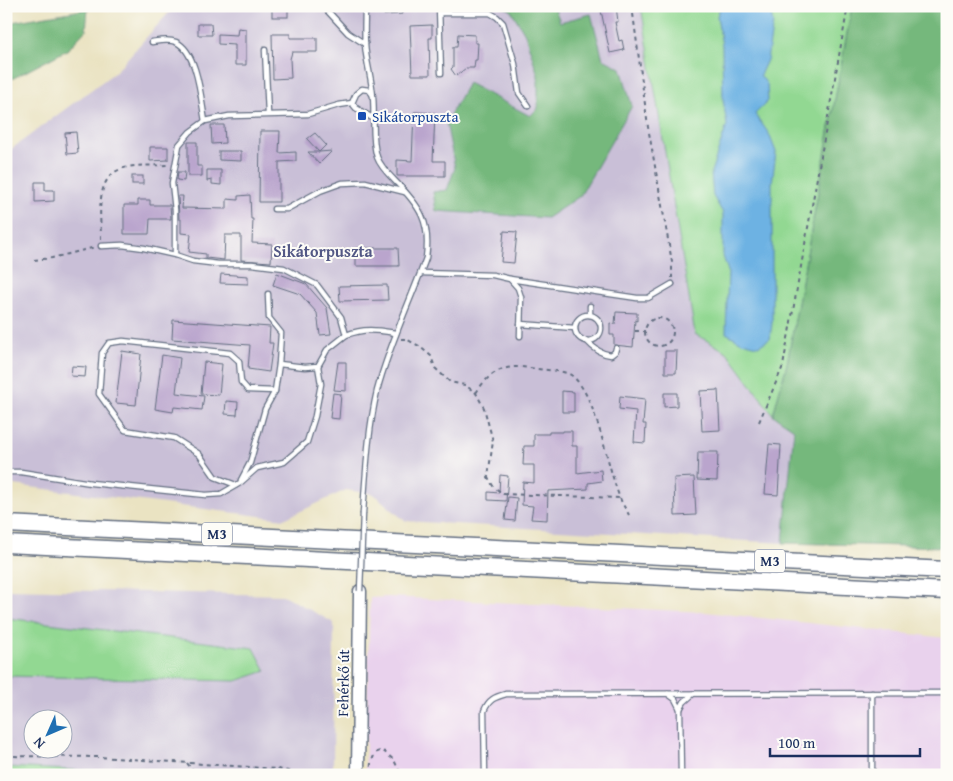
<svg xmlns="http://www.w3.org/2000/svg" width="953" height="781" font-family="'Gentium Book Plus',serif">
	<rect width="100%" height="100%" fill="#fdfcf7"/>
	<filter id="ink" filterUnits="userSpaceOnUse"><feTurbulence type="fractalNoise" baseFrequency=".02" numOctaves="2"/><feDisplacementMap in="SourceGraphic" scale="10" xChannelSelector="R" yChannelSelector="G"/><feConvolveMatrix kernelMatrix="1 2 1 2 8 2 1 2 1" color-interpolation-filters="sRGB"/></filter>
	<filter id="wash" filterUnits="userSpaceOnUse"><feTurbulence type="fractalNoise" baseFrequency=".0096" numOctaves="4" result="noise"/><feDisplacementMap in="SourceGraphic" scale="20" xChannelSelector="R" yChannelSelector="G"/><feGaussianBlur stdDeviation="1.12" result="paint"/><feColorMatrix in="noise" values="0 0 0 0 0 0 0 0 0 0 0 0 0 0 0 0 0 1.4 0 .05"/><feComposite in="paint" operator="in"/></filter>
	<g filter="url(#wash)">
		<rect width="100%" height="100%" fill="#eae3c2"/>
		<polygon fill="#e9d2ed" points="388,597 705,612 947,638 947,775 365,775 370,598"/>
		<g fill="#c9bfd7" fill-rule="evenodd">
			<polygon points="175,6 641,6 695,334 727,352 773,415 794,429 783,543 405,521 374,494 346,490 284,519 6,484 6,341 9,341 6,249 6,153 114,73"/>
			<path d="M6,589l277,6 51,28 -1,152h-327zM32,718h30v30h-30z"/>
		</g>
		<g fill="#92d892" stroke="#568478">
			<polygon points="641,6 852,6 787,364 773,415 727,352 695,334"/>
			<polygon points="6,618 254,648 266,671 236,681 6,676"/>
			<polygon points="6,767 174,775 6,775"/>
		</g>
		<g fill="#75b87c" stroke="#48746d">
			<polygon points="502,6 554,6 560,22 591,14 603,59 621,68 632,106 580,196 547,218 436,211 433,192 447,190 455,168 446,122 468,83 530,116 538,108 538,75 525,34 511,10"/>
			<polygon points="852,6 947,6 947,547 783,543 794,429 773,415 787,364"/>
			<polygon points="88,9 86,30 67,50 6,82 6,23"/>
		</g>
		<polygon fill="#6db2e3" stroke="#4470a0" points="721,6 745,6 751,11 762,9 762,6 769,6 773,23 767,60 760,75 767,84 768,101 755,114 769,134 776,152 772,183 772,323 770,339 758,346 742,342 726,333 728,271 723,256 723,213 713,196 711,172 727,125 723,99 722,45 717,16"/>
		<g id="blocks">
			<g fill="#baa5cd">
				<rect x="272" y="6" width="16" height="11"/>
				<polygon points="384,6 401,6 402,14 384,15"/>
				<polygon points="600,6 616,6 618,22 615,22 619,41 622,40 624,50 610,53"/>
				<polygon points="198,24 211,24 212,35 198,35"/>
				<polygon points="432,25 432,38 429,38 430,75 412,75 410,26"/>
				<polygon points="238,28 246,29 246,65 235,65 235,45 218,44 218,34 237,35"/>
				<polygon points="272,34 290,34 290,38 317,38 317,52 292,52 290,59 291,78 273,79"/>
				<polygon points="458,34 475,35 475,43 478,43 477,60 475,60 474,68 466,68 456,76 451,69 453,67 453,47 457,47"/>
				<polygon points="414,112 435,113 433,161 445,161 445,176 397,176 397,160 412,161"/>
				<polygon points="211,125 224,125 225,143 212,144"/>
				<polygon points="260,131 280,131 279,153 296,152 296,161 279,162 279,202 259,202"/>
				<polygon points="76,132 78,153 67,154 65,133"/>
				<polygon points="315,133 326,145 319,152 332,151 319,164 308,152 319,152 307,139"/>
				<polygon points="188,142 197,142 197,166 202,166 202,176 188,176"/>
				<polygon points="150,147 168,147 168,160 150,161"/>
				<polygon points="219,151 241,151 241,161 219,160"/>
				<polygon points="207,170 221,170 221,185 212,184 212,180 207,181"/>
				<polygon points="178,172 185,172 184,181 177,180"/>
				<rect x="132" y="176" width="11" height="8"/>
				<polygon points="35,182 45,182 45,190 54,190 54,201 35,202"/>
				<polygon points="250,195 251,219 253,219 252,243 272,244 271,262 241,260 241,235 225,235 224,260 206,258 206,254 189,252 191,234 181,233 181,219 179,219 178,196 183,196 182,208 227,209 227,199 238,200 238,196"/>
				<polygon points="138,200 150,200 150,205 170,205 171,219 150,219 149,234 124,234 124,205 138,205"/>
				<polygon points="504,231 517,232 514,263 501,262"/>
				<polygon points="356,248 398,248 399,266 356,266"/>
				<polygon points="277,273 306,284 327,308 331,334 320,335 317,313 300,294 273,285"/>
				<polygon points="221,274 248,276 248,284 220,283"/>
				<polygon points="387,285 388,300 340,301 339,286"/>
				<polygon points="616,312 637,313 637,321 635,320 633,347 614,345 614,335 610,335 610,323 615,324"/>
				<polygon points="173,320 270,327 269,343 273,343 269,372 248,369 250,345 172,339"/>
				<polygon points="122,351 141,354 136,405 116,403"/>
				<polygon points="665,351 677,351 676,373 665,373"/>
				<polygon points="162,355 180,358 176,393 204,396 202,410 174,407 173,412 155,409"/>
				<polygon points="204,362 222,364 219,395 201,394"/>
				<polygon points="338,362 346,362 346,391 334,390"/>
				<polygon points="72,366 86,367 85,377 71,376"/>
				<polygon points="718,390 720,430 702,431 700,391"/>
				<polygon points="562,391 574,392 574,412 562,412"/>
				<polygon points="333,393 341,394 339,419 330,418"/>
				<polygon points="664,393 677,393 677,406 664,407"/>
				<polygon points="620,396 645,399 643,424 646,424 645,443 634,442 636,411 619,409"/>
				<polygon points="226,401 238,402 237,415 225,414"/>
				<polygon points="563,431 572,431 572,446 577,446 577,473 601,470 602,481 588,483 588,489 548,491 547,520 531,519 533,506 522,505 523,482 534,483 534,465 523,465 524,446 534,446 534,434 549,434 549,432 563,432"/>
				<polygon points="769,444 781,445 778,495 765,494"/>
				<polygon points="698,452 718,452 717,481 697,480"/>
				<polygon points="500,475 508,476 506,501 488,500 488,492 499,493"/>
				<polygon points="694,477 696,515 675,516 674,478"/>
				<polygon points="508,497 517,498 515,521 505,520"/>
			</g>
		</g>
	</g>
	<g filter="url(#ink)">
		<use href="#blocks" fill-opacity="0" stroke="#636e81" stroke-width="1"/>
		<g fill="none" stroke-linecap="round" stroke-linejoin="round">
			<defs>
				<g id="lane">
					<polyline points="323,6 348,33 365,44"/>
					<polyline points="439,6 441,73"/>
					<polyline points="440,13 490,13 497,17 503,23 515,64 519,93 528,106"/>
					<path d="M152,42c7,-1 16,-3 24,0 22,10 25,58 29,79"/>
					<polyline points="265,50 268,114"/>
					<polyline points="372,94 369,90 362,89 356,94 352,103 356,108 374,119"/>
					<polyline points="274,209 287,209 320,191 342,183 365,182 405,192"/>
					<path d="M101,246l21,-1 22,3 31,7 18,6 25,3h34l32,4 33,17 24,32 5,18c19,-7 30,-5 50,-2"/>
					<polyline points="175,255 175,210 172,183 179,145 190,132 205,121 229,116 308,114 339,105 352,103"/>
					<polyline points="421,273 493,275 510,279 518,288 521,297 520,336"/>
					<polyline points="510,279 637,298 648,298 672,284"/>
					<polyline points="268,294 269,318 281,333 279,364 305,367 318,366 327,350 346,335"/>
					<polyline points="590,306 590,315"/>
					<circle cx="588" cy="328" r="13"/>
					<polyline points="520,324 575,328"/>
					<path d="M587,341c7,8 14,13 24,14l4,-3 1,-4"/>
					<polyline points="6,472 21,472 91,483 206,495 221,494 240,483 257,468 284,462 307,442 315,416 321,384 318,366"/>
					<polyline points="241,480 250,463 265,409 275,391 279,364"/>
					<polyline points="236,485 215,477 199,454 174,438 125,430 99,394 102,353 109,343 123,341 230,353 239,361 241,382 248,390 275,391"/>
					<path d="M363,513c3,-41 5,-83 14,-122 12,-46 33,-89 49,-133 5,-36 -6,-52 -31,-77 -6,-6 -15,-15 -18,-24 -6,-19 -2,-40 -4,-60 -1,-18 -7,-35 -8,-53 -1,-12 0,-25 0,-38"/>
					<polyline points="872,693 872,775"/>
					<polyline points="668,694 675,699 680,709"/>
					<path d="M485,775l-1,-64c5,-12 11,-14 22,-17l441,-1"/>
					<polyline points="681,775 680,709 684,702 693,694"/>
				</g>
				<polyline id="secondary" points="358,775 360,591"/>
				<g id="highway">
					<polyline points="6,524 947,570"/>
					<polyline points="6,544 947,591"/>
				</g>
			</defs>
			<use href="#lane" stroke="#636e81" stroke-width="7"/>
			<use href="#secondary" stroke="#636e81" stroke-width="15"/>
			<use href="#highway" stroke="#636e81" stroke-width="19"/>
			<g stroke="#636e81" stroke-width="2" stroke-dasharray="4 4" stroke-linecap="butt">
				<polyline points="632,6 648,127 672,262 672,278"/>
				<path d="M101,239c0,-23 -7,-60 20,-70 13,-5 32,-3 47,-4"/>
				<polyline points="34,260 52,258 96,247"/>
				<circle cx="659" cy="332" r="14"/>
				<polyline points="635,331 645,331"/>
				<polyline points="401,339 406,339 419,346 431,356 435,368 450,382 465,385 476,393 484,408 493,441 488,477 493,486 503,494 620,498"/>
				<path d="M476,393c14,-22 28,-29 54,-25 10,2 34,2 41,7 26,19 36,93 49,123 2,6 6,11 9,17"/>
				<polyline points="759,422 783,366 848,6"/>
				<polyline points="6,756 99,757 278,769 288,771 293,775"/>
				<polyline points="187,763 196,775"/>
				<polyline points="370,775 371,763 375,753 382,750 394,760 401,775"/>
			</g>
			<use href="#lane" stroke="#fff" stroke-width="4.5"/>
			<use href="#secondary" stroke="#fff" stroke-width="12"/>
			<use href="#highway" stroke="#fff" stroke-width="16"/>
			<defs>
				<polyline id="lane-bridge" points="360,591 363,513"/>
			</defs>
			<use href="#lane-bridge" stroke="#636e81" stroke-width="7" stroke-linecap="butt"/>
			<use href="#lane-bridge" stroke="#fff" stroke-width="4.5"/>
		</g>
	</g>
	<rect fill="#1a4fb4" stroke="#fdfcf7" stroke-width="2" x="357" y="111" width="10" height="10" rx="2.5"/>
	<g text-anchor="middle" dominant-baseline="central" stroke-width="4" stroke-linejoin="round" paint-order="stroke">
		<g fill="#fdfcf7" stroke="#5f6c8c" stroke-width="1">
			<rect x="202" y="522.5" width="30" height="23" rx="4"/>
			<rect x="755" y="549.5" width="30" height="23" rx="4"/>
		</g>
		<g font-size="14" font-weight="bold" fill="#1b2f5e">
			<text x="217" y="534">M3</text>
			<text x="770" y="561">M3</text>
		</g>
		<g font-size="15" fill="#164399" stroke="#fdfcf7" text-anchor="start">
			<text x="372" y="116">Sikátorpuszta</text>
		</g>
		<g font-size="15" fill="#1b2f5e" stroke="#fdfcf7">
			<text transform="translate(343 683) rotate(-89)">Fehérkő út</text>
		</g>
		<g font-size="16" font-weight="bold" fill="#535885" stroke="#fdfcf7">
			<text x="323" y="251">Sikátorpuszta</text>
		</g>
	</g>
	<rect width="953" height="781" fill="none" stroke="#fdfcf7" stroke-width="25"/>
	<g transform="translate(48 734) rotate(225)"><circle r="24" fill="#fdfcf7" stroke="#a3aaba"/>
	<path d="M0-4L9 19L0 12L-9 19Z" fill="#1f6fb2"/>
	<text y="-8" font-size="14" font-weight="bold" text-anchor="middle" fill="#1b2f5e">N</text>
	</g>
	<path d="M770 748v8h150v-8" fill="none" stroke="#1b2f5e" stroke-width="2.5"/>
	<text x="778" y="748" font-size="15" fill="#1b2f5e" stroke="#fdfcf7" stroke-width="4" paint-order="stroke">100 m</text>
</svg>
